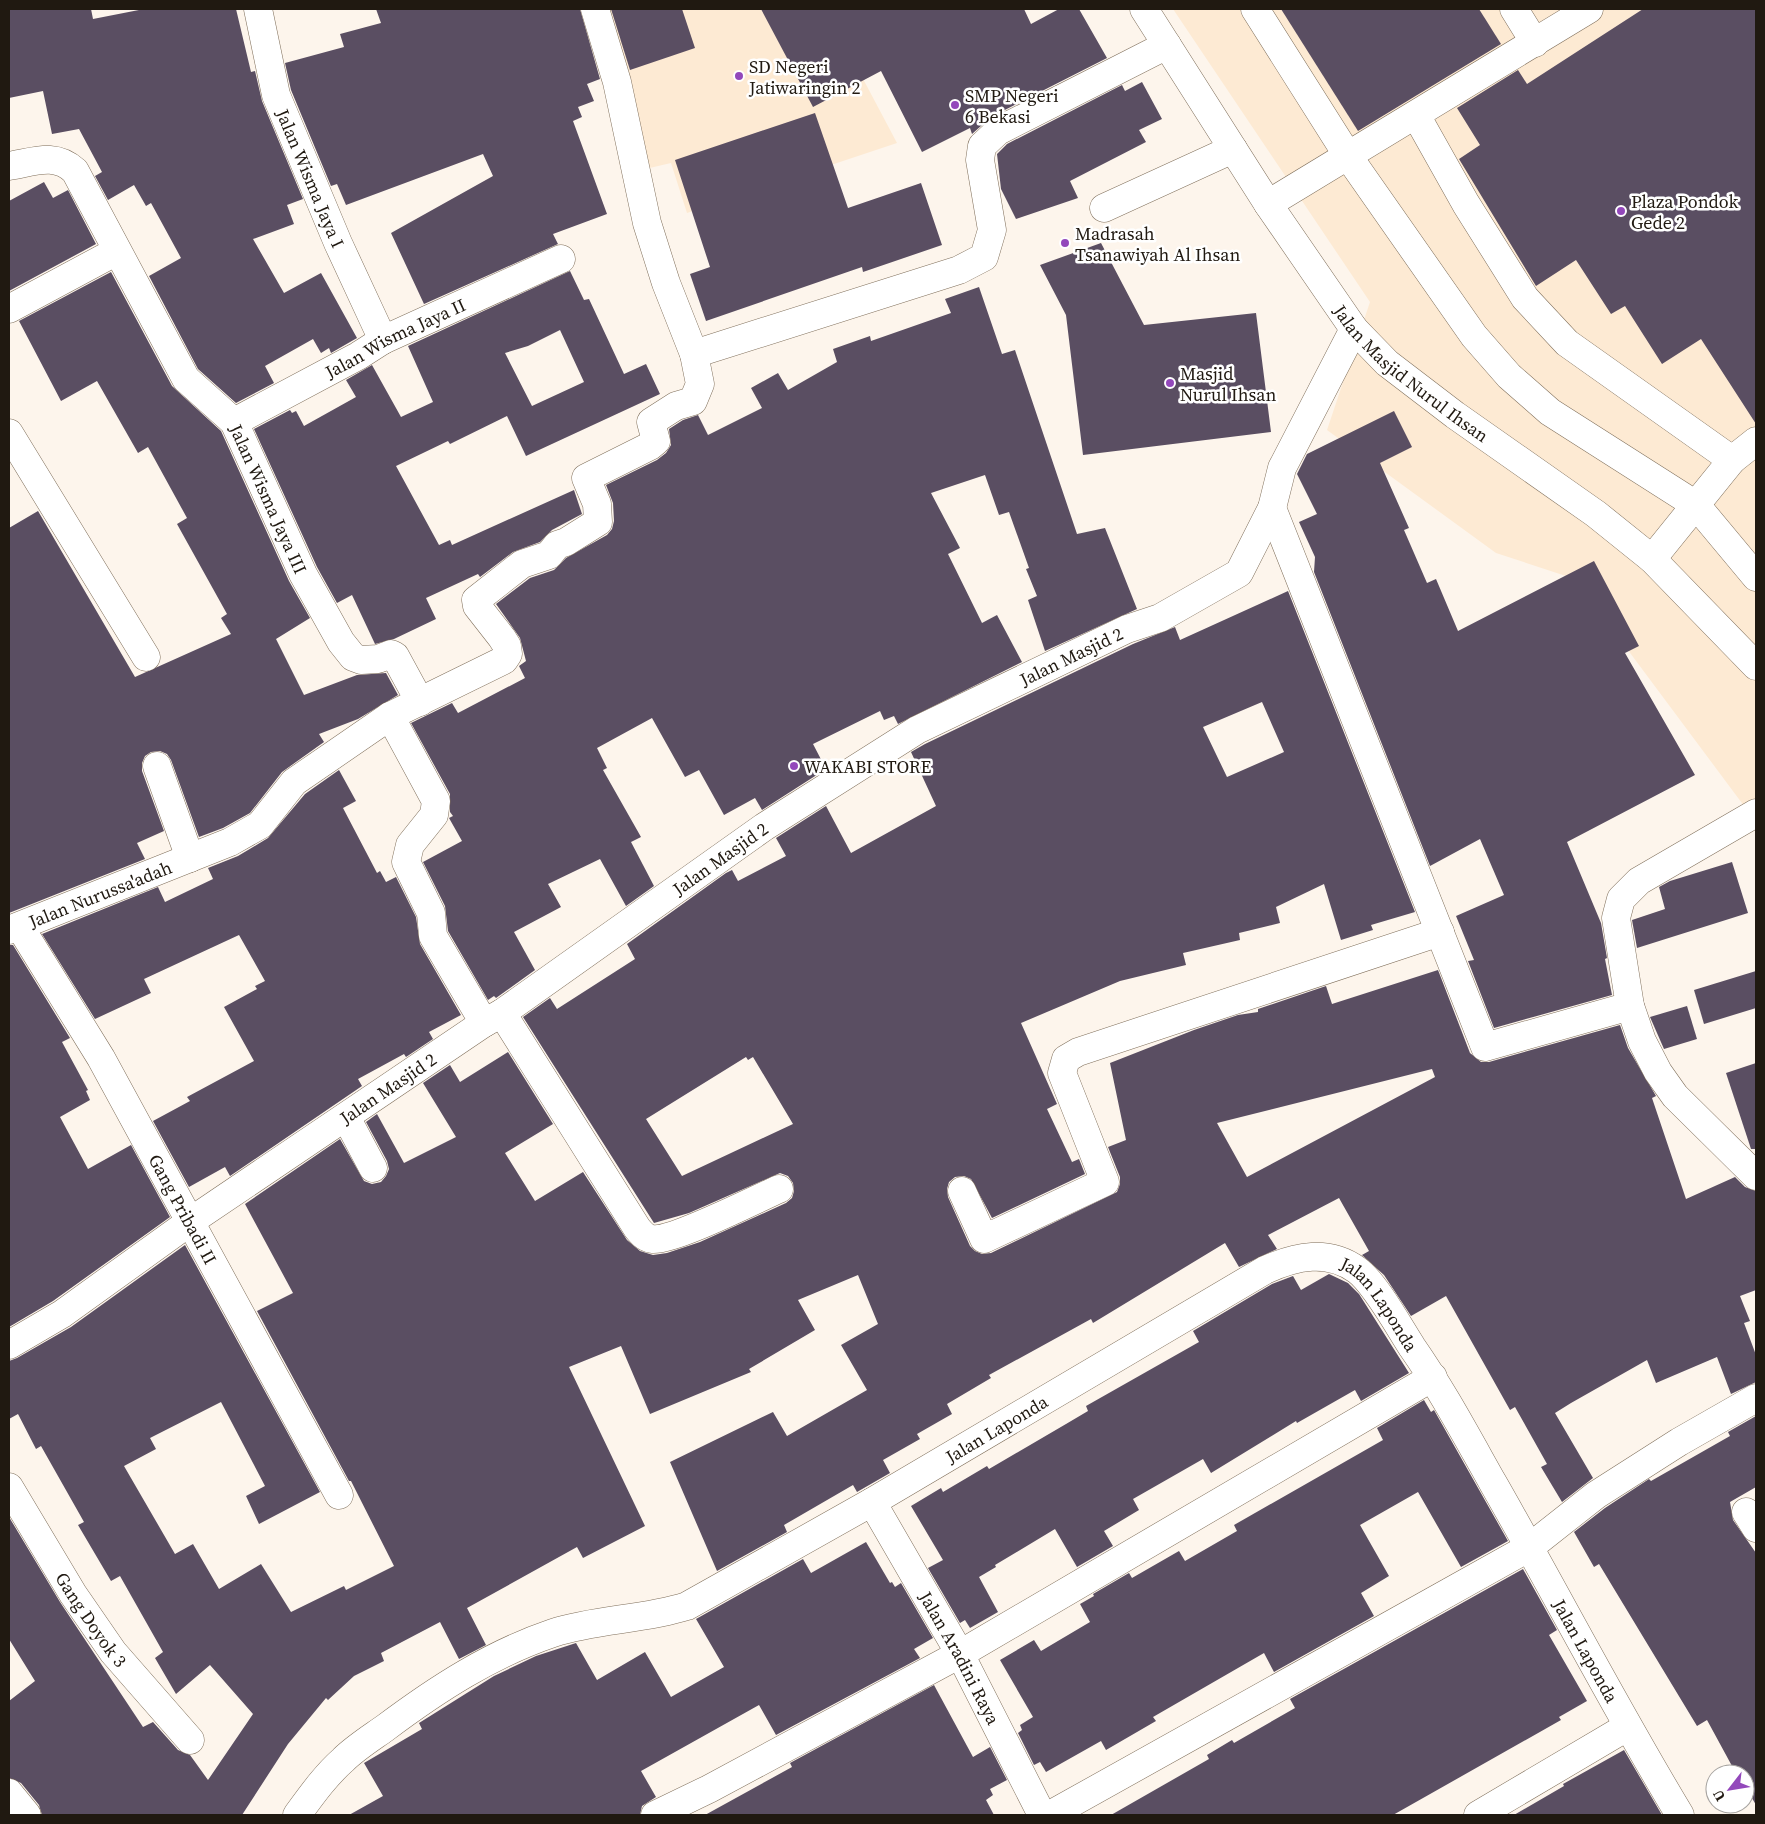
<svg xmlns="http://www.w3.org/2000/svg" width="1765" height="1824" font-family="'Source Serif 4',serif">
	<rect width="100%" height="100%" fill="#fdf5ec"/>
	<g fill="#fdead3">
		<polygon points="597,9 826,9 897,143 687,213 671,163 641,170"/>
		<polygon points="1173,9 1756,9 1756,822 1575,579 1496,553 1327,430 1370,302"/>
	</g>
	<g fill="#5a4e62" fill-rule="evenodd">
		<polygon points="9,9 91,9 93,19 144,9 236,9 251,72 255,71 262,101 303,199 287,205 294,224 253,239 284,293 321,273 357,338 331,353 329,348 321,353 313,339 265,366 274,383 236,403 198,369 149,276 181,258 151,203 146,206 134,185 108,200 95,176 102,172 79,129 52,134 43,91 9,98"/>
		<polygon points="376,9 580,9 600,79 587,84 594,101 578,107 582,117 573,121 607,214 553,234 558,244 424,304 391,233 493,176 483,154 346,205 337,184 331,186 291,90 285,63 344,47 340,34 381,23"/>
		<polygon points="611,9 682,9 695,48 630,70"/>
		<polygon points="761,9 1024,9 1031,24 1059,9 1079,9 1107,58 991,117 972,134 970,128 922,152 881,71 813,107"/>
		<polygon points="1281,9 1479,9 1501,44 1358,131"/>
		<polygon points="1643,9 1756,9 1756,424 1701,339 1662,364 1625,306 1611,314 1576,260 1536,286 1459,159 1480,145 1457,108 1518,70 1527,84"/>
		<polygon points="1142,82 1162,119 1139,130 1146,142 1070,181 1078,198 1016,219 1001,189 997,154 1007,144 1122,85 1125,91"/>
		<polygon points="815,113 848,208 921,183 942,245 863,272 862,267 706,321 690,274 710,267 675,160"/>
		<polygon points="44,182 53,198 68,190 96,244 9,291 9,201"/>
		<polygon points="1101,243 1144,325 1256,313 1271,432 1083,455 1066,315 1040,265"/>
		<path d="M570,271l14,29 5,-1 35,75 22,-10 14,30 -134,62 -19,-40 -57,28 -2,-3 -52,25 43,79 11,-5 2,5 122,-55 8,24 -30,16 -12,12 -27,10 -33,25 -2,-3 -52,24 10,21 -42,20 -19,5 -23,-49 -15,8 -20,-36 -63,-138 36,-19 2,3 4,-2 8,15 52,-29 -10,-17 26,-15 29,52 32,-15 -25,-56zM560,330l24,52 -52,24 -27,-53 23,-7z"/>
		<polygon points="111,272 172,386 221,431 289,581 310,618 276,639 304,695 357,675 386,673 398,695 358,719 319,734 324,742 282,772 250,813 223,828 199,837 171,760 167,754 160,751 151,752 145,756 142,763 142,771 164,831 137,843 145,859 9,913 9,528 38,511 135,677 231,634 221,618 227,614 177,524 187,518 148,447 138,453 97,381 61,401 19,321"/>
		<polygon points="979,287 1002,354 1015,350 1077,534 1105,528 1137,609 1045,651 1028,600 1037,596 1026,569 1029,568 1009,512 999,515 985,475 931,493 960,548 948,554 982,623 997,615 1022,662 898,724 894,716 884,720 880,711 813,744 826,769 762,810 755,798 724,815 699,770 685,777 652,718 597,748 607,768 603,770 641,837 631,842 654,886 626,906 600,859 548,884 561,907 514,932 535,970 496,998 494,996 488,1000 448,931 445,906 423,862 462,841 449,818 453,816 450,812 450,794 411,723 452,703 458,713 525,678 519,666 526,661 520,638 496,604 530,578 554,570 566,558 607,535 612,529 614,521 613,503 606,485 657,460 666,453 671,445 669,429 683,420 698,415 708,435 762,408 751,388 778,373 788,390 837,362 833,349 870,336 871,341 951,313 945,299"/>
		<polygon points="1394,411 1412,447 1380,463 1409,528 1404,530 1427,583 1436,579 1458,631 1594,561 1639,646 1625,653 1695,775 1567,842 1601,923 1607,958 1605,959 1612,995 1494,1028 1468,961 1474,960 1456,916 1504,895 1480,839 1430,866 1314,572 1315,557 1299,522 1317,514 1297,474 1307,454"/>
		<path d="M1288,591l127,321 -44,13 2,5 -32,10 -17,-56 -48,23 4,16 -41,10 1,7 -57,13 3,12 -66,16 -99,42 36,81 -10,5 25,53 7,-3 6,15 -93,44 -21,-39 -7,-3 -9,1 -6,5 -2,7 1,8 22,49 5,5 7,3 9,-1 126,-61 3,-8v-7l-12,-30 18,-7 -16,-77 84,-33 44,-15 20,-3v-3l68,-23 6,18 106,-34 32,83 11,9h8l131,-37 8,23 28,48 -4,2 34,101 49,-22 10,10 11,4v99l-16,6 10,25 -6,2 12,32v27l-25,12 -14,-37 -61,26 -9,-23 -76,43 -16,10 38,65 -31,24 -21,-35 6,-3 -32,-57 -5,3 -64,-114 -35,20 -27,-41 -22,-20 7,-4 -30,-53 -71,37 9,14 -38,18 -14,-24 -132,80 -2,-4 -102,56 2,3 -44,26 5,10 -35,20 3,5 -37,21 7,13 -33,19 -4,-7 -69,40 3,7 -70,39 -47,-109 103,-50 14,24 80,-46 -26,-45 37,-21 -20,-49 -60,25 17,30 -66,39 2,3 -101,42 -29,-68 -52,21 76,159 -62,32 -6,-11 -110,61 19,37 -27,14 -19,-37 -59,31 3,8 -30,15 -26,24 -2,-2 -38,46 -46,71h-200l-3,-10 -18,-22 -12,-5v-77l26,-20 -26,-42v-122l51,85 83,125 10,-5 25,28 12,5 18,25 45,-66 -43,-49 -34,29 -21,-36 8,-6 -43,-76 -9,5 -33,-56 6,-3 -43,-76 -5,3 -18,-35 -9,5v-58l8,-3 54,-31 114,-82 135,247 -61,32 -13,-28 19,-10 -44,-84 -71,36 6,11 -32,17 51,88 18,-10 26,45 42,-25 30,48 53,-26 2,4 48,-24 -43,-85h-2l-92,-170 36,-18 -48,-89 95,-65 24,42 8,3 9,-2 5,-6 3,-7 -2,-8 -21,-39 11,-8 27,49 52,-26 -33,-54 27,-18 10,17 48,-30 45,72 -48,29 30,48 48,-29 44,68 13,11 13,4 14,-2 33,-11 86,-39 6,-5 2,-7 -1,-8 -5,-7 -8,-3 -91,40 -35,10 -131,-206 27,-19 7,11 78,-50 -8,-15 99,-71 6,-3 6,11 48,-25 -10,-18 50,-32 25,47 85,-47 -25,-54 14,-8 208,-100 42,-17 5,13zM1262,702l22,50 -57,25 -24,-50zM746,1057l2,3 5,-3 40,67 -111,52 -36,-57zM1432,1069l3,8 -188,100 -30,-54z"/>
		<polygon points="339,770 356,801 343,808 377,873 380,871 386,882 396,877 416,917 420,944 461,1015 429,1032 433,1039 406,1057 404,1054 358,1079 362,1086 230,1176 225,1167 189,1187 153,1121 190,1101 187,1097 254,1061 224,1007 257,989 255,986 265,981 239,935 144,979 151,993 95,1019 42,934 158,887 165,902 213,879 208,868 238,856 268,838 305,794"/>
		<polygon points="1732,862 1748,913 1637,948 1632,920 1665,909 1659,887 1670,881"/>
		<polygon points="9,945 13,945 70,1038 62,1042 88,1090 86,1091 90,1100 60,1117 88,1169 131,1145 170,1217 53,1301 9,1327"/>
		<polygon points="1756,971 1756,1008 1704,1024 1694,990"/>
		<polygon points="1687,1006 1697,1039 1664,1049 1650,1017"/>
		<polygon points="1756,1063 1756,1149 1751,1149 1726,1073"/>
		<polygon points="1329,1274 1348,1283 1359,1294 1409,1373 1361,1401 1355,1390 1297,1423 1296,1421 1211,1473 1203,1459 1133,1499 1139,1510 1104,1531 1113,1546 1077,1567 1055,1529 995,1565 996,1567 979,1577 998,1612 970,1628 965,1620 960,1623 928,1568 943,1560 911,1506 941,1488 943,1492 987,1466 989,1469 1066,1424 1088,1411 1086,1406 1199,1342 1193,1331 1272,1284 1293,1276 1301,1290"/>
		<polygon points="1424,1400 1431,1412 1434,1410 1508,1541 1461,1567 1418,1492 1360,1525 1389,1576 1361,1593 1374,1616 1274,1672 1264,1653 1153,1717 1156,1721 1106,1750 1101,1741 1046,1772 1040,1762 1034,1765 1018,1733 1022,1730 1020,1725 1033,1717 1000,1660 1034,1640 1041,1651 1090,1622 1080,1604 1094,1596 1093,1594 1129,1573 1132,1578 1179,1551 1185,1561 1237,1531 1234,1525 1383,1440 1377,1428"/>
		<polygon points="1756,1416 1756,1487 1730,1502 1733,1520 1756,1553 1756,1805 1745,1786 1745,1774 1738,1774 1732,1766 1707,1720 1697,1726 1599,1564 1594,1567 1574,1532 1605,1508 1649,1479 1651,1481 1730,1436 1728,1432"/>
		<polygon points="866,1542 890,1583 892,1582 895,1587 901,1583 933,1638 914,1649 920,1658 776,1735 759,1705 641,1771 656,1797 642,1806 640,1815 349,1815 383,1796 364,1763 422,1729 419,1723 494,1676 536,1656 576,1643 597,1680 645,1652 671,1697 724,1667 696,1619 803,1559 811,1573"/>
		<polygon points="1523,1569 1557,1630 1549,1635 1587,1701 1559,1717 1561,1720 1393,1815 1111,1815 1209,1759 1207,1755 1232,1740 1234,1743 1295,1708 1290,1699"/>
		<polygon points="934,1685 973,1757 990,1747 1007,1780 990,1789 993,1795 986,1800 994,1815 705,1815 792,1767 790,1763"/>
		<polygon points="1624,1750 1662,1815 1514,1815 1564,1786 1563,1784"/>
	</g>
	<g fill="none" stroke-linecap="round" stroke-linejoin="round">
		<defs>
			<g id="minor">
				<path id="s1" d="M258,9l18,86 62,148 45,97"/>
				<polyline points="1255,9 1348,156 1474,336 1509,376 1550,412 1696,505 1756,577"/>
				<polyline points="1514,9 1535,43"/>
				<polyline points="1416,115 1466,204 1525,298 1567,343 1732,460"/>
				<path id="s2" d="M9,166c25,-4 46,-14 66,5l111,208 48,43 69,152 38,68 12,15 8,3 17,-1 13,-5 4,2 25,46"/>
				<polyline points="1268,204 1589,9"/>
				<polyline points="1104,208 1233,149"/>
				<polyline points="9,309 117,251"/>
				<polyline points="694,354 959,270 984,257 992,230 980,160 982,146 998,131 1167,45"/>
				<path id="s3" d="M234,422l124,-66 25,-16 178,-81"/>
				<polyline points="9,433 146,657"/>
				<polyline points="1272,508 1485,1047 1630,1006"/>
				<polyline points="1652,559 1732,460 1756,441"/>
				<polyline points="390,716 436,801 434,815 410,845 406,862 431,913 433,936 484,1023"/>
				<polyline points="157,766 190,858"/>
				<polyline points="1756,813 1639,881 1621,899 1616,918 1630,1006 1642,1041 1658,1072 1675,1096 1756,1176"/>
				<path id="s4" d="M20,927l81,131 238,437"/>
				<path id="s5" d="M9,930l221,-88 30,-17 34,-43 96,-66 114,-56 4,-6 -1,-8 -5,-8 -25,-32 -1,-6 46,-36 27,-9 8,-10 9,-3 32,-20 -1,-18 -11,-26 64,-32 6,-5 -5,-19 25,-16 17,-5 7,-17 -6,-30 -28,-71 -19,-60 -30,-141 -22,-73"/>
				<path d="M502,1013l135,215c4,5 8,10 15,11 20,3 104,-40 127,-50"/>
				<polyline points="346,1117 373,1168"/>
				<polyline points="962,1191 984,1239 1105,1182 1062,1073 1066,1059 1078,1052 1440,932"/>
				<path id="s6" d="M9,1345l53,-31 129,-93 293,-198 18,-10 262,-186 153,-97 210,-101 33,-11 79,-45 33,-65 10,-40 72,-139"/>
				<path id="s7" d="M9,1487l64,107 40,58 77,88"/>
				<path id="s8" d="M872,1502l88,152 82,161"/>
				<polyline points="1746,1512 1756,1528"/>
				<polyline points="9,1793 27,1815"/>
				<path id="s9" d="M297,1815c14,-19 28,-39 46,-55 12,-12 28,-22 42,-32 52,-39 106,-74 168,-95 43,-14 90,-13 134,-27l185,-104 393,-232c31,-14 63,-21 92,0 18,13 42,57 55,77 30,43 55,90 81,136 63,110 121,223 187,332"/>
				<polyline points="655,1815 709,1789 960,1654 1433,1377"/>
				<polyline points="1050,1815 1530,1547 1596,1495 1679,1442 1756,1398"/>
				<polyline points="1478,1815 1627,1727"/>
			</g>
			<g id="major">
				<path id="s10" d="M1144,9l124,195 86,125 33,34 68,52 141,99 56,45 104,107"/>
			</g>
		</defs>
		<use href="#minor" stroke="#80705c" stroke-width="29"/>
		<use href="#major" stroke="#80705c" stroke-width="29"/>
		<use href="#minor" stroke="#fff" stroke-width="28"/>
		<use href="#major" stroke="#fff" stroke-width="28"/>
	</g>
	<g fill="#9348bb" stroke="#fff" stroke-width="2">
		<circle cx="739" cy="76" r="5"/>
		<circle cx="955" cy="105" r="5"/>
		<circle cx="1621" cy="211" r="5"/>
		<circle cx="1065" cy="243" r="5"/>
		<circle cx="1170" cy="383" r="5"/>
		<circle cx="794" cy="766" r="5"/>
	</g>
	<g text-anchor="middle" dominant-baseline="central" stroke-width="5" stroke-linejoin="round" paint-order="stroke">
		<g font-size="18" fill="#201911" stroke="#fff" text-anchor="start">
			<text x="749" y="66">SD Negeri<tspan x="749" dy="21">Jatiwaringin 2</tspan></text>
			<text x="965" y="95">SMP Negeri<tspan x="965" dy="21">6 Bekasi</tspan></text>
			<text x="1631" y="201">Plaza Pondok<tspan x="1631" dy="21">Gede 2</tspan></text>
			<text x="1075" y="233">Madrasah<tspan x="1075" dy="21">Tsanawiyah Al Ihsan</tspan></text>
			<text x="1180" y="373">Masjid<tspan x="1180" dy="21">Nurul Ihsan</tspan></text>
			<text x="804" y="766">WAKABI STORE</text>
		</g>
		<g font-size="18" fill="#201911" stroke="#fff">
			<text stroke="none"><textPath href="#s1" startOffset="178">Jalan Wisma Jaya I</textPath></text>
			<text stroke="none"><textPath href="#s3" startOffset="182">Jalan Wisma Jaya II</textPath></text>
			<text stroke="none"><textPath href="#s10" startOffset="455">Jalan Masjid Nurul Ihsan</textPath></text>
			<text stroke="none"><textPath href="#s2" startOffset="454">Jalan Wisma Jaya III</textPath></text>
			<text stroke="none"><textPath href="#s6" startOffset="1268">Jalan Masjid 2</textPath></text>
			<text stroke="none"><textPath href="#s6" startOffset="862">Jalan Masjid 2</textPath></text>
			<text stroke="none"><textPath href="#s5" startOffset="98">Jalan Nurussa'adah</textPath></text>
			<text stroke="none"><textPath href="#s6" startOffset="458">Jalan Masjid 2</textPath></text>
			<text stroke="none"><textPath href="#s4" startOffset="326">Gang Pribadi II</textPath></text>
			<text stroke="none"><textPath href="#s9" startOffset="1261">Jalan Laponda</textPath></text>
			<text stroke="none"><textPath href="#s9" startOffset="812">Jalan Laponda</textPath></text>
			<text stroke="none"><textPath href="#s7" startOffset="156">Gang Doyok 3</textPath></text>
			<text stroke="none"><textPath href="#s9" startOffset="1666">Jalan Laponda</textPath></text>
			<text stroke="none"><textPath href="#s8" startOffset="179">Jalan Aradini Raya</textPath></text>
		</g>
	</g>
	<rect width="1765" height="1824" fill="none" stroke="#201911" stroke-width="20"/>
	<g transform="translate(1730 1789) rotate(239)"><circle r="24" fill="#ffffff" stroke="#a6a3a0"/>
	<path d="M0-4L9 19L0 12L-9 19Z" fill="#9348bb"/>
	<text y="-8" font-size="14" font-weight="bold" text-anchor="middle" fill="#201911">U</text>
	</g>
</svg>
